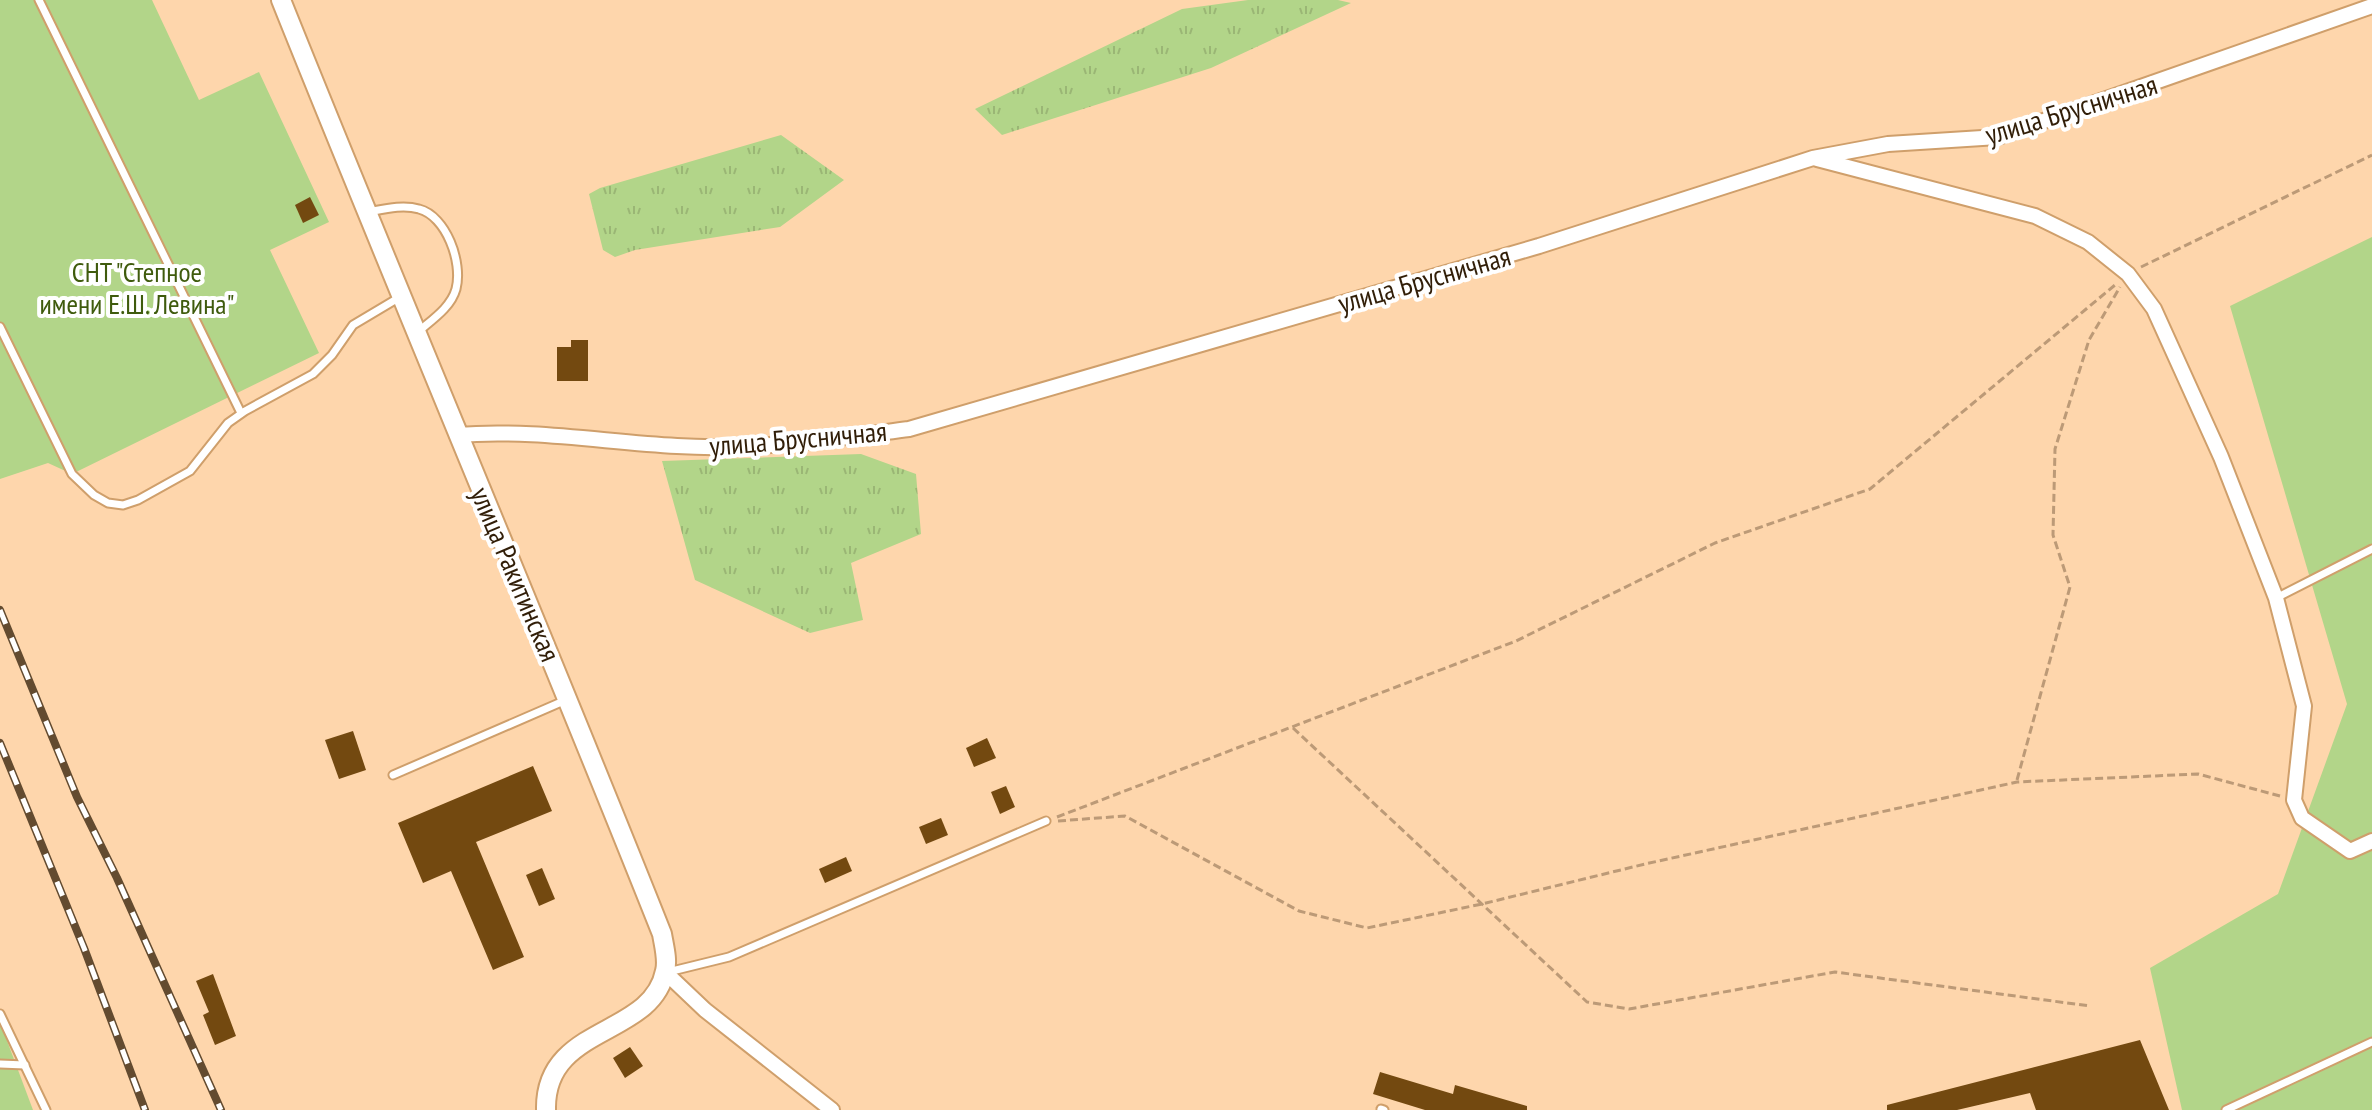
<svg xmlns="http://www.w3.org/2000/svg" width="2372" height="1110" font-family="'PT Sans Narrow',sans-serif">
	<defs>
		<pattern id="grass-tufts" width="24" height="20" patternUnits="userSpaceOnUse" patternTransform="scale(2)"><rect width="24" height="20" fill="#b2d589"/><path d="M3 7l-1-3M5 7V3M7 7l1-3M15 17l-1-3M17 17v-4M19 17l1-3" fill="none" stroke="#9ab675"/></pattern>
	</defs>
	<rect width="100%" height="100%" fill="#fed6ac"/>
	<g fill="url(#grass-tufts)">
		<polygon points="1248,0 1338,0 1351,3 1211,68 1002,135 975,109 1182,9"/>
		<polygon points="781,135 844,180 780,227 635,250 615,257 603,250 589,194 600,188"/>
		<polygon points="861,454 916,474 921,534 851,563 863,620 810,633 695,580 662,461"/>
	</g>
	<g fill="#b2d589">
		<polygon points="0,0 152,0 199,100 259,72 329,222 270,250 319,353 72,474 48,463 0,479"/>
		<polygon points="2372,237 2372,1110 2182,1110 2150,968 2278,894 2347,704 2230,306"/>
		<polygon points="0,1022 33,1110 0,1110"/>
	</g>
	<g fill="#734910">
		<polygon points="310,197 319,215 303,223 295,205"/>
		<polygon points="571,340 588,340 588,381 557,381 557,347 571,347"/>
		<polygon points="353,731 366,770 339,779 325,740"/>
		<polygon points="987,738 996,758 974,767 966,748"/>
		<polygon points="533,766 552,811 476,842 524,957 493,970 451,871 423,883 398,823"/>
		<polygon points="1006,786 1015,807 1000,814 991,792"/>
		<polygon points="941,818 948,835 926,844 919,827"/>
		<polygon points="846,857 852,871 825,883 819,869"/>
		<polygon points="542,868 555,899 539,906 526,875"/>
		<polygon points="213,974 236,1036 215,1045 203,1015 209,1012 196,981"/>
		<polygon points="2140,1040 2169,1110 2036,1110 2030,1093 1957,1110 1887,1110 1887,1105"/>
		<polygon points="630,1047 643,1066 625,1078 613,1058"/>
		<polygon points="1380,1072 1453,1094 1455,1085 1527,1106 1527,1110 1425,1110 1373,1094"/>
	</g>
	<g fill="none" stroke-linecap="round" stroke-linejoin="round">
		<defs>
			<g id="service">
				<polyline points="39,0 241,413"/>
				<path d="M368,212c16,-3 35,-8 51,-3 27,7 44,53 37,80 -5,18 -23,30 -37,42"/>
				<polyline points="0,327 72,474 94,495 108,503 123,505 138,500 190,471 228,423 245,411 313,374 332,355 353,325 400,297"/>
				<polyline points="2276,598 2372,549"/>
				<polyline points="393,775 566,700"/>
				<polyline points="668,972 729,957 1046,821"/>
				<polyline points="0,1014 46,1110"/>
				<polyline points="0,1064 25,1065"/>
				<polyline points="1381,1109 1384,1110"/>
				<polyline points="2226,1110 2372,1042"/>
			</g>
			<g id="minor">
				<polyline points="1817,159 2035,216 2088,242 2128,274 2154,309 2221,457 2276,598 2304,706 2294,800 2302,818 2350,851 2372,841"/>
				<path d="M457,435c74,-6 146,7 220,11 78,5 155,-7 232,-17l630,-183 274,-88 75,-14 110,-7 374,-131"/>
				<polyline points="665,972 705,1010 832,1110"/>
			</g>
			<path id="tertiary" d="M281,0c125,312 257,622 381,934 2,12 6,26 3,37 -13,67 -121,53 -119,139"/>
		</defs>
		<use href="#service" stroke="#cf9f6b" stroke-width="11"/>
		<use href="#minor" stroke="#cf9f6b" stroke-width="18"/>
		<use href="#tertiary" stroke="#cf9f6b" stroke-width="22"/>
		<g stroke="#bc9a77" stroke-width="3" stroke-dasharray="8 4" stroke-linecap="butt">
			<polyline points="2141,267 2372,155"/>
			<polyline points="1293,728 1587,1002 1629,1009 1835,972 2090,1006"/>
			<polyline points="2017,780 2070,587 2053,535 2055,449 2089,340 2120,287"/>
			<polyline points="1057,817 1516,641 1715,543 1870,489 2115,285"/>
			<polyline points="1058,821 1125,816 1299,911 1367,928 1482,904 1645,864 2017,782 2198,774 2280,796"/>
		</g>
		<use href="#service" stroke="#fff" stroke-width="7"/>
		<use href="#minor" stroke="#fff" stroke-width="14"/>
		<use href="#tertiary" stroke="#fff" stroke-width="18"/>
		<defs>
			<g id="rail">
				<polyline points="0,610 77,797 117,878 221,1110"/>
				<polyline points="0,743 84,948 145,1110"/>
			</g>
		</defs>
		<use href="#rail" stroke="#634b30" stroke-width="8"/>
		<use href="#rail" stroke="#fff" stroke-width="5" stroke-dasharray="15" stroke-linecap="butt"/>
	</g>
	<g text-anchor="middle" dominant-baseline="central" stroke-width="8" stroke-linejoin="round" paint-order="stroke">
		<g font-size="28" fill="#311e08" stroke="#fff">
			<text transform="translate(2071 109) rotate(-17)">улица Брусничная</text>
			<text transform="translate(1424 279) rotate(-16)">улица Брусничная</text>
			<text transform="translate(798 438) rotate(-5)">улица Брусничная</text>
			<text transform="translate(516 574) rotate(67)">улица Ракитинская</text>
		</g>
		<g font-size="28" fill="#3f5b0d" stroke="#fff">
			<text x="137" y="271">СНТ "Степное<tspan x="137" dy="32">имени Е.Ш. Левина"</tspan></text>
		</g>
	</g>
</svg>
